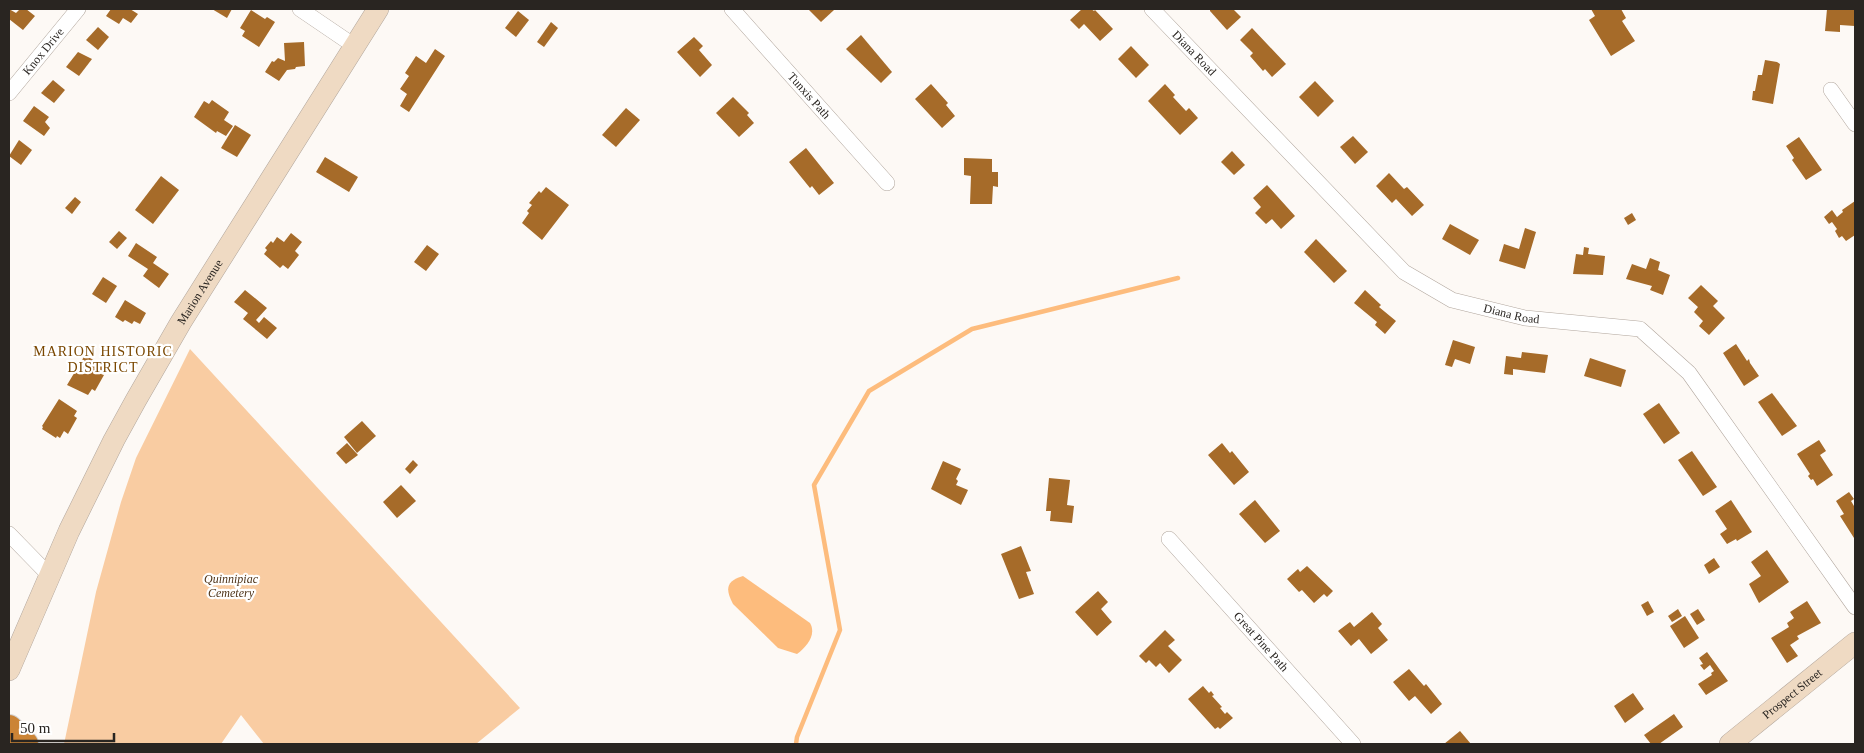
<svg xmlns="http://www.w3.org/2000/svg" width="1864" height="753" font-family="'Times New Roman',serif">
	<rect width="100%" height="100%" fill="#fdf9f5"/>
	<polygon fill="#f9cca2" points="190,349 520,708 476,744 264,744 241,715 221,744 64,744 96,592 121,502 136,458"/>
	<path fill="#fdbc7d" d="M743,576l67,47c7,12 -4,24 -13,31l-19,-6 -45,-44c-8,-15 -7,-23 10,-28z"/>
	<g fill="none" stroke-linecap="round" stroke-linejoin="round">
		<polyline stroke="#fdbc7d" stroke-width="4.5" points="796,744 797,737 840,630 814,485 869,391 972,329 1178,278"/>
	</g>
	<g fill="#a66b29">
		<polygon points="9,9 16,13 20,9 26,9 35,16 23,30 9,19"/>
		<polygon points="111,9 130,9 138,14 131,23 123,18 119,24 106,16"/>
		<polygon points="212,9 232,9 227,18"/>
		<polygon points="808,9 832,9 834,10 821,22"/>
		<polygon points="1082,9 1091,9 1094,11 1095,10 1113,29 1100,41 1084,24 1079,29 1070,20"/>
		<polygon points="1210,9 1233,9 1241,17 1227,30 1210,11"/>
		<polygon points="1591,9 1621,9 1626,18 1622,21 1635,41 1611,56 1589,20 1595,16"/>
		<polygon points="1827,9 1855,9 1855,26 1840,25 1840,32 1825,31"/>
		<polygon points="251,10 265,19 267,17 275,22 259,47 242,36 245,31 240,28"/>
		<polygon points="518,11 529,20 516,37 505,28"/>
		<polygon points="551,22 558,28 544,47 537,42"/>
		<polygon points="98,27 109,37 98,50 86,40"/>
		<polygon points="1252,28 1286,64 1272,77 1265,69 1263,71 1250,56 1253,53 1240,40"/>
		<polygon points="861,35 892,72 881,83 846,49"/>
		<polygon points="694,37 703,46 699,50 712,65 700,77 677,52"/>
		<polygon points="304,42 305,66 296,67 295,69 287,70 279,81 265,72 272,61 274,62 278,58 285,61 284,43"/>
		<polygon points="1131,46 1149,65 1136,78 1118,59"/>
		<polygon points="435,49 445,56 409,112 400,106 407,94 400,89 409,76 405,73 416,56 426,63"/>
		<polygon points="78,52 92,59 79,76 66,67"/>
		<polygon points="1765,60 1777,62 1780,64 1773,104 1752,100 1753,91 1755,91 1758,75 1762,75"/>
		<polygon points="53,80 65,90 54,103 41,93"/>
		<polygon points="1315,81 1334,101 1318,117 1299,97"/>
		<polygon points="931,84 948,103 946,105 955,116 942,128 915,99"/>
		<polygon points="1165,84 1175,95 1173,97 1186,111 1189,108 1198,118 1180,135 1148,101"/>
		<polygon points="733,97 749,113 747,115 754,123 739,137 716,113"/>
		<polygon points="212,100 229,112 224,120 233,126 226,136 217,131 216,133 194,117 204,101 209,104"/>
		<polygon points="34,106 49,117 45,122 50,128 44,136 23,121"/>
		<polygon points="626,108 640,120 616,147 602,135"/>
		<polygon points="235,125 251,135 237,157 221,148"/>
		<polygon points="1353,136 1368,152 1355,164 1340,147"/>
		<polygon points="1799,137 1822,170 1806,180 1792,160 1794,158 1786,146"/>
		<polygon points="19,140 32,150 21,165 9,156"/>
		<polygon points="806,148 834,183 819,195 812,186 810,188 789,162"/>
		<polygon points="1232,151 1245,165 1234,175 1221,162"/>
		<polygon points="325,157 358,177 349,192 316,172"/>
		<polygon points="964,158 992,159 992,172 998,172 998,187 993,186 992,204 970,204 971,176 964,175"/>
		<polygon points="1389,173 1404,189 1407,187 1424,205 1412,216 1396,199 1392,203 1376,186"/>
		<polygon points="161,176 179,190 153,224 135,210"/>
		<polygon points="1267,185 1295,216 1281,229 1272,219 1266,224 1255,213 1261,207 1253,198"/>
		<polygon points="546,187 569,205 542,240 522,223 529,213 527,211 532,205 529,203 539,191 541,193"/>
		<polygon points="75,197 81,202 72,214 65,208"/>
		<polygon points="1855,201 1855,235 1846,241 1842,236 1839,238 1835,231 1837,229 1832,222 1829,224 1824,217 1832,210 1837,217 1843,212 1842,210"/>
		<polygon points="1632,213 1636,220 1628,225 1624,218"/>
		<polygon points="1450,224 1479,240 1470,255 1442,239"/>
		<polygon points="1525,228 1536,232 1525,269 1499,261 1504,244 1519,249"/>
		<polygon points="119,231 127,238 117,249 109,242"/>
		<polygon points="291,233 302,242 295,251 299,255 288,269 283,265 280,268 264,254 267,250 265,248 271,241 273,243 277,237 284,242"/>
		<polygon points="1316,239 1347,271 1334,283 1304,252"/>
		<polygon points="136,243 157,257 153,263 169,274 159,288 143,276 148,269 128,256"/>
		<polygon points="427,245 439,254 426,271 414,262"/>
		<polygon points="1584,247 1589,248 1588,254 1605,256 1603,275 1573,274 1576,254 1583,255"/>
		<polygon points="1650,258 1660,262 1658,270 1670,275 1663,295 1650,290 1652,286 1626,279 1632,264 1646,269"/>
		<polygon points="103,277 117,286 106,303 92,294"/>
		<polygon points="1701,285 1718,301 1713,306 1725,318 1709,335 1699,326 1703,321 1694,312 1698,307 1688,298"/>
		<polygon points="245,290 267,308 256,320 259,323 264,317 277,328 267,339 243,319 248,313 234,302"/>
		<polygon points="1365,290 1381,305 1379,307 1396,321 1385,334 1375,325 1377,322 1354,303"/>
		<polygon points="125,300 146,313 140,324 134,321 132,324 125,320 123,322 115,317"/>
		<polygon points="1453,340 1475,347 1470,364 1455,359 1452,367 1445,365"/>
		<polygon points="1736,344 1747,361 1749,359 1750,363 1759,376 1744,386 1723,353"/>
		<polygon points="1522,352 1548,355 1545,373 1513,369 1513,375 1504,374 1506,356 1521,358"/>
		<polygon points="85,355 105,367 101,374 104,375 95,391 92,389 88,395 67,385"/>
		<polygon points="1590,358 1626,370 1621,387 1584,376"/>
		<polygon points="1772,393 1797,426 1782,436 1758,402"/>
		<polygon points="59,399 77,411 74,416 77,418 68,434 64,431 60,438 57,436 56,438 42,429 43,427 42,426"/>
		<polygon points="1659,403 1680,433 1664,444 1643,414"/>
		<polygon points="362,421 376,436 357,453 344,437"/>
		<polygon points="1819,440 1826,451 1820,455 1833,475 1817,486 1813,479 1811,480 1808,476 1810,474 1797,454"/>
		<polygon points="347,443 358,455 346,464 336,453"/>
		<polygon points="1222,443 1230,453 1232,451 1249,472 1234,485 1208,455"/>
		<polygon points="1692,451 1717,487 1703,496 1678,460"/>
		<polygon points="413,460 418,465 410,474 405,469"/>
		<polygon points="943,461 961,469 956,479 958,481 956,485 968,490 961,505 931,489"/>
		<polygon points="1049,478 1070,480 1067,505 1074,506 1072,523 1050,521 1051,511 1046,511"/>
		<polygon points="401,485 416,501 397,518 383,502"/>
		<polygon points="1849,492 1854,499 1851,501 1854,506 1855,505 1854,538 1840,516 1844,514 1836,501"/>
		<polygon points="1255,500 1280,531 1265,543 1239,514"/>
		<polygon points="1731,500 1752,532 1737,541 1736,539 1727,544 1720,534 1727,529 1715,511"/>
		<polygon points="1021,546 1031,571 1026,572 1034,594 1019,599 1001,554"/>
		<polygon points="1767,550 1789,582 1759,603 1749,584 1761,576 1751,562"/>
		<polygon points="1714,558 1720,567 1709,574 1704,565"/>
		<polygon points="1307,566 1333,591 1327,597 1324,594 1314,603 1302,590 1299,592 1287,579 1298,569 1300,572"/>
		<polygon points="1098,591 1108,602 1101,609 1112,622 1097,636 1075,612"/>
		<polygon points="1648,601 1654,612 1647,616 1641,605"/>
		<polygon points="1807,601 1821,623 1797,636 1799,639 1790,645 1798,656 1787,663 1771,638 1789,627 1787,623 1794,618 1790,612"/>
		<polygon points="1678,609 1682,616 1672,622 1668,616"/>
		<polygon points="1698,609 1705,620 1697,625 1690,614"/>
		<polygon points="1372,612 1382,624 1378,628 1388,640 1371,654 1359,639 1351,646 1338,631 1350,622 1354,627"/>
		<polygon points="1685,616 1699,638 1684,648 1670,626"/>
		<polygon points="1165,630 1175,640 1168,646 1182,660 1169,673 1160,663 1156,667 1149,660 1146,663 1139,656"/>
		<polygon points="1707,652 1728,681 1706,695 1698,684 1712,675 1711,673 1714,671 1710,665 1704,670 1700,665 1703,664 1699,658"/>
		<polygon points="1409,669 1424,686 1426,684 1442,704 1431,714 1415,696 1409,701 1393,682"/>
		<polygon points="1203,686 1209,693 1211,691 1214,695 1212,696 1222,707 1220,708 1225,714 1227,712 1233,718 1220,729 1218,727 1215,729 1188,699"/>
		<polygon points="1633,693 1644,709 1625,723 1614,706"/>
		<polygon points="1674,714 1683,727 1659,744 1651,744 1644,735"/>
		<polygon points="1460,731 1471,744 1444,744"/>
	</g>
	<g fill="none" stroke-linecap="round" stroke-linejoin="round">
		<defs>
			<g id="street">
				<polyline points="300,9 353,45"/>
				<path id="s1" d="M732,9l155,174"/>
				<path id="s2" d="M1152,9l252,263 48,28 73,18 115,11 49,44 166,234"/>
				<polyline points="1831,90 1855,124"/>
				<path id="s3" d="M9,93l69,-84"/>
				<polyline points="9,534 49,575"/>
				<path id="s4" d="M1169,539l184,205"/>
			</g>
			<g id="secondary">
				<path id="s5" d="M9,670l60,-139 45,-91 22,-40 45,-78 197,-313"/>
				<path id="s6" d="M1730,744l125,-101"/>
			</g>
			<polyline id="highway" points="9,728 25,744"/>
		</defs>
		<use href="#street" stroke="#b1a69d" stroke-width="16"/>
		<use href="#secondary" stroke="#b1a69d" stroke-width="22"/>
		<use href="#highway" stroke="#d4d3d3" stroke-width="28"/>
		<use href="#street" stroke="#fff" stroke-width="15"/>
		<use href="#secondary" stroke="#efdac3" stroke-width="21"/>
		<use href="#highway" stroke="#cb8436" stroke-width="26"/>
	</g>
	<g text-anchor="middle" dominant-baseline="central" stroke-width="4.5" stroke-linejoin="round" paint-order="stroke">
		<g font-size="12" fill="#292521" stroke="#fff">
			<text stroke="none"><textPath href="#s3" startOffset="54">Knox Drive</textPath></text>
			<text stroke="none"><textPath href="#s2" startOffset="61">Diana Road</textPath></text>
			<text stroke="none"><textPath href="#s1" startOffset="116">Tunxis Path</textPath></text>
			<text stroke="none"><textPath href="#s5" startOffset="424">Marion Avenue</textPath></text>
			<text stroke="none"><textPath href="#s2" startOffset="481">Diana Road</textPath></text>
			<text stroke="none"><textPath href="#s4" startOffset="138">Great Pine Path</textPath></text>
			<text stroke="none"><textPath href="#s6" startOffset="80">Prospect Street</textPath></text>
		</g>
		<g font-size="12" font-style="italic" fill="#4f3419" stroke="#fff">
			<text x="231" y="579">Quinnipiac<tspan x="231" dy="14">Cemetery</tspan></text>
		</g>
		<g font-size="14" letter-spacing="1" fill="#7a4701" stroke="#fff">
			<text x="103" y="351">MARION HISTORIC<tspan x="103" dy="16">DISTRICT</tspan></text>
		</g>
	</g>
	<rect width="1864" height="753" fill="none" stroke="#292521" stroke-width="20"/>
	<path d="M12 733v8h102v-8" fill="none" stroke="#292521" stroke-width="2.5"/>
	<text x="20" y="733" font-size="15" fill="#292521" stroke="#ffffff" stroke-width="4" paint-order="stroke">50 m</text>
</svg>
